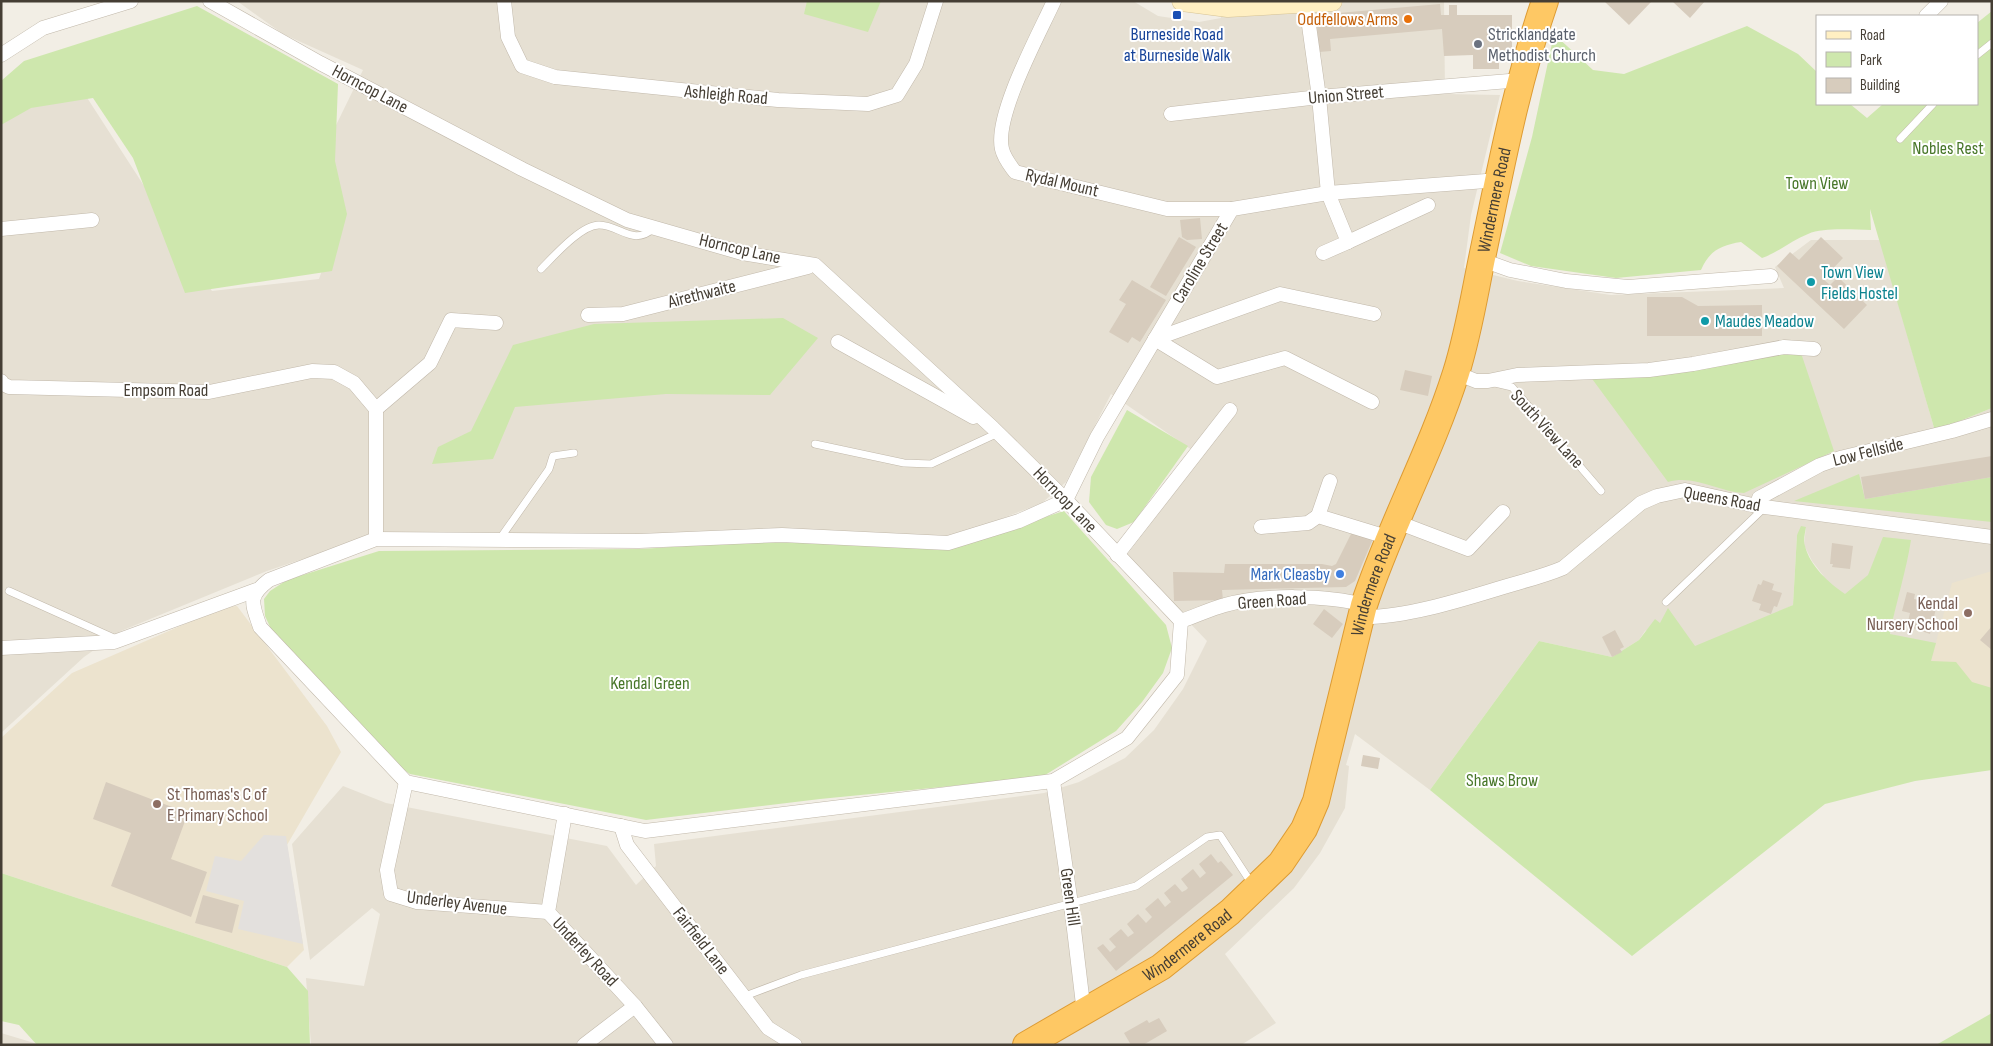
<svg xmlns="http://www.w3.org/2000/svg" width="1993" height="1046" font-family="'Sofia Sans Condensed',sans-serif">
	<rect width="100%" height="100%" fill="#f2eee5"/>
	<g fill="#e6e0d3">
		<polygon points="237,1 1133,1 1158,16 1199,22 1221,18 1221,1 1444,1 1445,94 1500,95 1471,215 1464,268 1518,281 1611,295 1784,288 1775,267 1811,240 1880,240 1935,431 1992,408 1992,709 1890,634 1897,598 1845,595 1829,583 1812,561 1804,545 1806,527 1797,535 1793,605 1757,622 1695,647 1660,623 1645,631 1639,640 1612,657 1539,641 1430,790 1355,734 1346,765 1349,766 1345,808 1320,853 1294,888 1225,954 1276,1023 1241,1045 311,1045 306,978 364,986 380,914 372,908 310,960 292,844 343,786 386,803 607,846 636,885 656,866 654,844 1044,793 1079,782 1125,758 1154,730 1183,689 1207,641 1126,556 1202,457 1111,394 1066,482 1042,503 952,538 383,532 267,571 121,631 84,657 1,733 1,123 23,110 84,93 212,291 319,279 343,211 319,160 363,70 283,34"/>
		<polygon points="1,1033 41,1045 1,1045"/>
	</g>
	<g fill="#ece3ce">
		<polygon points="1992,571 1992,709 1921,698 1952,583"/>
		<polygon points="237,606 327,726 341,752 287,845 304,950 287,967 1,873 1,738 72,673 224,607"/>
	</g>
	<g fill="#cee7ad">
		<polygon points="807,1 881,1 868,32 804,14"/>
		<polygon points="197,6 338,84 335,161 347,214 332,271 185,293 133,158 93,98 31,108 1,125 1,81 24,61"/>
		<path d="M1992,11v397l-57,23 -65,-222 1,21c-17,0 -47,-3 -63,4 -16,6 -29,18 -46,24l-21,-16c-20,3 -32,9 -40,28l-85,8 -85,-12 -31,-13 32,-116 22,-103 39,36 31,4 123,-48 51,28 19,18v32h33l17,14 16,-14h94v-81z"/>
		<polygon points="783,318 818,338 770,395 666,394 515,407 493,459 432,464 438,447 471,431 513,345 594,324"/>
		<path d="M1782,352l19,1 33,98 -90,42c-25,-1 -50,-19 -76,-11l-78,-106z"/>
		<polygon points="1127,410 1188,446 1134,522 1117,529 1106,525 1089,502 1091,477"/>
		<polygon points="1859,474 1865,499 1992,477 1992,522 1794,501"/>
		<polygon points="1064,511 1166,625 1172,648 1163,673 1142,702 1116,731 1042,777 820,799 646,820 410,774 394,763 271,629 265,616 264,599 270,591 287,580 379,551 641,549 763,541 950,547"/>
		<path d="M1801,526l5,1c-1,6 -3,14 -1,19 5,20 24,37 40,48l23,-19 15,-38 28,3c-5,32 -15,62 -21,94l46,9 -5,18 25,1 16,20 20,6v82l-77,11 -90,23 -193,152 -202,-166 109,-149 73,16 27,-17 16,-21 5,4 8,-15 27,38 98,-41 4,-70z"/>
		<polygon points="1,873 287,967 308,991 310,1045 37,1045 19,1025 1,1021"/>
		<polygon points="1992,1013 1992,1045 1936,1045"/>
	</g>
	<polygon fill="#e3e0dd" points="264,835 286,836 303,944 238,929 244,901 206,891 215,856 241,861"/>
	<g fill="#d7ccbd">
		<polygon points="1604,1 1652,1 1629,25"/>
		<polygon points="1672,1 1705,1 1690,18"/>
		<polygon points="1440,4 1441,15 1449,15 1449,5 1457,5 1457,15 1512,15 1512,55 1499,56 1499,69 1473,69 1473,55 1444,56 1442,29 1330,39 1331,51 1319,52 1316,15"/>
		<polygon points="1200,218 1202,239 1187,240 1182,237 1180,220"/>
		<polygon points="1179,237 1196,247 1166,296 1150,287"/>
		<polygon points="1821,237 1843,258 1823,279 1830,285 1838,277 1867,305 1844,329 1777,266 1790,252 1799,260"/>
		<polygon points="1132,280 1166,300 1140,342 1132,337 1128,343 1109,332 1126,304 1119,300"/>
		<polygon points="1647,297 1682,297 1698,306 1762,305 1762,336 1647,336"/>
		<polygon points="1405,370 1432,376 1428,396 1400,390"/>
		<polygon points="1992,456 1992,477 1865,499 1861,477"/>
		<polygon points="1353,530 1373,539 1355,581 1346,587 1222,590 1223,600 1174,601 1173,572 1224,573 1225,564 1322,564 1332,566 1336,564"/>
		<polygon points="1832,543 1853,546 1850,569 1832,567 1833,564 1830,564"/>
		<polygon points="1763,580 1774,584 1772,590 1782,593 1777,607 1774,606 1771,614 1759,610 1761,604 1752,601 1758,584 1761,585"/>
		<polygon points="1907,592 1915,594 1914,599 1937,604 1930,634 1907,626 1910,613 1902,611"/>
		<polygon points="1324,609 1343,624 1332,638 1313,624"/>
		<polygon points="1992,626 1992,650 1980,640"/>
		<polygon points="1615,630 1624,647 1620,649 1622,652 1612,657 1602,637"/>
		<polygon points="1363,755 1380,758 1378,769 1361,766"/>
		<polygon points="106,782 188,813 171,859 207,872 191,917 111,886 131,833 93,819"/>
		<polygon points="1211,854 1218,863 1221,861 1233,875 1116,971 1097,948 1103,944 1110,952 1116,947 1109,939 1121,929 1128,937 1134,933 1127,924 1138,914 1146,923 1152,917 1145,909 1158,898 1165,907 1171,902 1164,893 1175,884 1182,892 1186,890 1188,888 1181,879 1193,869 1200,878 1206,873 1199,864"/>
		<polygon points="203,895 239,905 232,933 195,923"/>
		<polygon points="1159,1018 1167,1031 1143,1045 1131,1045 1124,1033 1147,1020 1149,1023"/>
	</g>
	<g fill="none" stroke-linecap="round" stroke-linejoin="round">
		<defs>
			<g id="lane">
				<polyline points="1977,55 1992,43"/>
				<polyline points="1900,139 1933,104"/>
				<path d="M541,269c13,-13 40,-44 58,-44 21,0 34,22 55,3"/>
				<polyline points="1495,383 1512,387 1601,491"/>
				<polyline points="815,444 904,463 931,464 998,433"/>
				<polyline points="499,540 549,469 553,456 574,453"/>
				<polyline points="9,591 116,639"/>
				<polyline points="1666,602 1765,507"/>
				<polyline points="745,996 801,975 1136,886 1207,837 1220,835 1252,884"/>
			</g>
			<g id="street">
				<polyline points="210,1 320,63 522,169 627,220 742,253 815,265 993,428 1066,500 1181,621"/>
				<polyline points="504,1 508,37 522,66 555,77 778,100 868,104 897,95 916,64 936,1"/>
				<path d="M1054,1c-15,33 -60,115 -52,148 2,9 8,16 13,23l152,37h65"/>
				<polyline points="1306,4 1319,97 1328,193 1348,242 1428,205"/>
				<polyline points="1926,16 1941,1"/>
				<polyline points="1,55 43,28 131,1"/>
				<polyline points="1171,114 1319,97 1521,80"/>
				<polyline points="1,229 92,220"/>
				<polyline points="1323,253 1348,242"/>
				<polyline points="1482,260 1510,270 1566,281 1628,287 1771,276"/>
				<polyline points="588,315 623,314 808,267"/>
				<polyline points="1155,339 1217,377 1285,358 1372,402"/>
				<polyline points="1155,339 1280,294 1374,314"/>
				<polyline points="838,342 973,417"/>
				<polyline points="1456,373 1476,381 1488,381 1517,375 1649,370 1693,364 1784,347 1814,349"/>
				<polyline points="1,381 3,384 9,387 209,392 312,371 334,372 354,383 376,409 376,539"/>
				<polyline points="376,409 430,363 451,320 496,323"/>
				<polyline points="1757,506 1759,498 1820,465 1840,458 1952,431 1992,419"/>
				<polyline points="1318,516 1330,481"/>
				<polyline points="1397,522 1468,549 1503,512"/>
				<polyline points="1261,527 1308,523 1318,516 1390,538"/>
				<polyline points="1117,555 1230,410"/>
				<path d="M1362,617c40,1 96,-16 135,-28 22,-7 45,-12 66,-21l78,-65 16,-7 28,-6 72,16 235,31"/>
				<path d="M1181,621l-4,54 -50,63 -74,43 -408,50 -239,-49 -146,-155c-8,-24 -13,-30 9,-47l107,-41 263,2 143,-6 166,8 71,-22 47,-21 31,-63 135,-228 96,-16 171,-13"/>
				<path d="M1181,621c15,-5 29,-12 44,-16 37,-11 103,-10 139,0"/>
				<polyline points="1,648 114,642 256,590"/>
				<polyline points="1053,781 1071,904 1084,1013"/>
				<polyline points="406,782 387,870 391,894 417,902 548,912"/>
				<polyline points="565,814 548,912 635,1006 666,1045"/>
				<polyline points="621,826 627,845 768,1028 795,1045"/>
				<polyline points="584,1045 635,1006"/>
			</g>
			<polyline id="secondary" points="1182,1 1228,7 1332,1"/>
			<g id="highway">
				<path id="s1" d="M1026,1045l135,-78 69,-55 51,-49 23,-34 12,-28 48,-196c26,-79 67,-153 92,-232 12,-38 18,-76 26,-115 18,-86 34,-173 63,-257"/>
			</g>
		</defs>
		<use href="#lane" stroke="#c1b8aa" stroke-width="8"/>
		<use href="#street" stroke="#c1b8aa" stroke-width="15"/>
		<use href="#secondary" stroke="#d6c396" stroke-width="21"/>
		<use href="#highway" stroke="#dd9b33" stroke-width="28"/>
		<use href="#lane" stroke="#fff" stroke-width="7"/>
		<use href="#street" stroke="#fff" stroke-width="14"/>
		<use href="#secondary" stroke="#ffefc2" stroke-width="20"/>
		<use href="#highway" stroke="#fec864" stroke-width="26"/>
	</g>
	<rect fill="#1a4fb4" stroke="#fff" stroke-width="2" x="1172" y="10" width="10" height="10" rx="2.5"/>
	<circle fill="#e8710a" stroke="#fff" stroke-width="2" cx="1408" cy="19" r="5"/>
	<circle fill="#6b7280" stroke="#fff" stroke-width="2" cx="1478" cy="44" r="5"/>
	<g fill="#0f9aa8" stroke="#fff" stroke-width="2">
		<circle cx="1811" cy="282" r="5"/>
		<circle cx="1705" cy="321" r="5"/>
	</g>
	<circle fill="#3f7fe0" stroke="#fff" stroke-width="2" cx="1340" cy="574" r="5"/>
	<g fill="#8d6e63" stroke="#fff" stroke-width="2">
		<circle cx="1968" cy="613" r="5"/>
		<circle cx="157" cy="804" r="5"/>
	</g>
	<g text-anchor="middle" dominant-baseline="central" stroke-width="4" stroke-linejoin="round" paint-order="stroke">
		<g font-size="18" fill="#c56008" stroke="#fff" text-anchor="end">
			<text x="1398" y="19">Oddfellows Arms</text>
		</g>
		<g font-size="18" fill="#164399" stroke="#fff">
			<text x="1177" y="34">Burneside Road<tspan x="1177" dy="21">at Burneside Walk</tspan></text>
		</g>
		<g font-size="18" fill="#5b616d" stroke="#fff" text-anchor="start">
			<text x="1488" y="34">Stricklandgate<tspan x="1488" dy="21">Methodist Church</tspan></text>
		</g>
		<g font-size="18" fill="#453e34" stroke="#fff">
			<text transform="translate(370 89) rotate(28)">Horncop Lane</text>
			<text transform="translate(726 95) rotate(5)">Ashleigh Road</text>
			<text transform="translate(1346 95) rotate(-5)">Union Street</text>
			<text transform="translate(1062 183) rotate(13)">Rydal Mount</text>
			<text stroke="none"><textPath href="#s1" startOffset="1015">Windermere Road</textPath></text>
			<text transform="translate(740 249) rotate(13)">Horncop Lane</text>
			<text transform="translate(1200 263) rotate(-59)">Caroline Street</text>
			<text transform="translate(702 294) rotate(-14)">Airethwaite</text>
			<text x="166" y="390">Empsom Road</text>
			<text transform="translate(1547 429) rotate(48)">South View Lane</text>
			<text transform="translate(1868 452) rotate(-14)">Low Fellside</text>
			<text transform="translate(1722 499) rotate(10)">Queens Road</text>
			<text transform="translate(1065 500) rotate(46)">Horncop Lane</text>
			<text stroke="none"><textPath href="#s1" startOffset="610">Windermere Road</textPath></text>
			<text transform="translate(1272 601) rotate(-4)">Green Road</text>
			<text transform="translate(1070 897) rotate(82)">Green Hill</text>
			<text transform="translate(457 903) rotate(7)">Underley Avenue</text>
			<text transform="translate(701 941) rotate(52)">Fairfield Lane</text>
			<text stroke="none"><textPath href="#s1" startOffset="190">Windermere Road</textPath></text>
			<text transform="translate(585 952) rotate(47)">Underley Road</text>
		</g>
		<g font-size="18" fill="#477628" stroke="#fff">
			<text x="1948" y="148">Nobles Rest</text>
			<text x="1817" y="183">Town View</text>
			<text x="650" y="683">Kendal Green</text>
			<text x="1502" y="780">Shaws Brow</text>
		</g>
		<g font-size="18" fill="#0d838f" stroke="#fff" text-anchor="start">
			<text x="1821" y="272">Town View<tspan x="1821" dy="21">Fields Hostel</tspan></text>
			<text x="1715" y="321">Maudes Meadow</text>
		</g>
		<g font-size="18" fill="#366cbe" stroke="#fff" text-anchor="end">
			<text x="1330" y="574">Mark Cleasby</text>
		</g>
		<g font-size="18" fill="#785e54" stroke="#fff" text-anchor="end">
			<text x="1958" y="603">Kendal<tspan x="1958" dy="21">Nursery School</tspan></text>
			<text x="167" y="794" text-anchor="start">St Thomas's C of<tspan x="167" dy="21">E Primary School</tspan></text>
		</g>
	</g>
	<rect width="1993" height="1046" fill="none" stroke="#453e34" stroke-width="5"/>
	<rect x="1816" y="15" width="162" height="90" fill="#ffffff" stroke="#b5b2ae"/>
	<rect x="1826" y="31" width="25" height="8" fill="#ffefc2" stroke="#b5b2ae"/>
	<text x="1860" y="40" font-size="15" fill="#453e34">Road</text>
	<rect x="1826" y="52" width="25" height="15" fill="#cee7ad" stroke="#b5b2ae"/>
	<text x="1860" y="65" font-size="15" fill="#453e34">Park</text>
	<rect x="1826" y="78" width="25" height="15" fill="#d7ccbd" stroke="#b5b2ae"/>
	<text x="1860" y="90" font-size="15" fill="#453e34">Building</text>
</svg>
